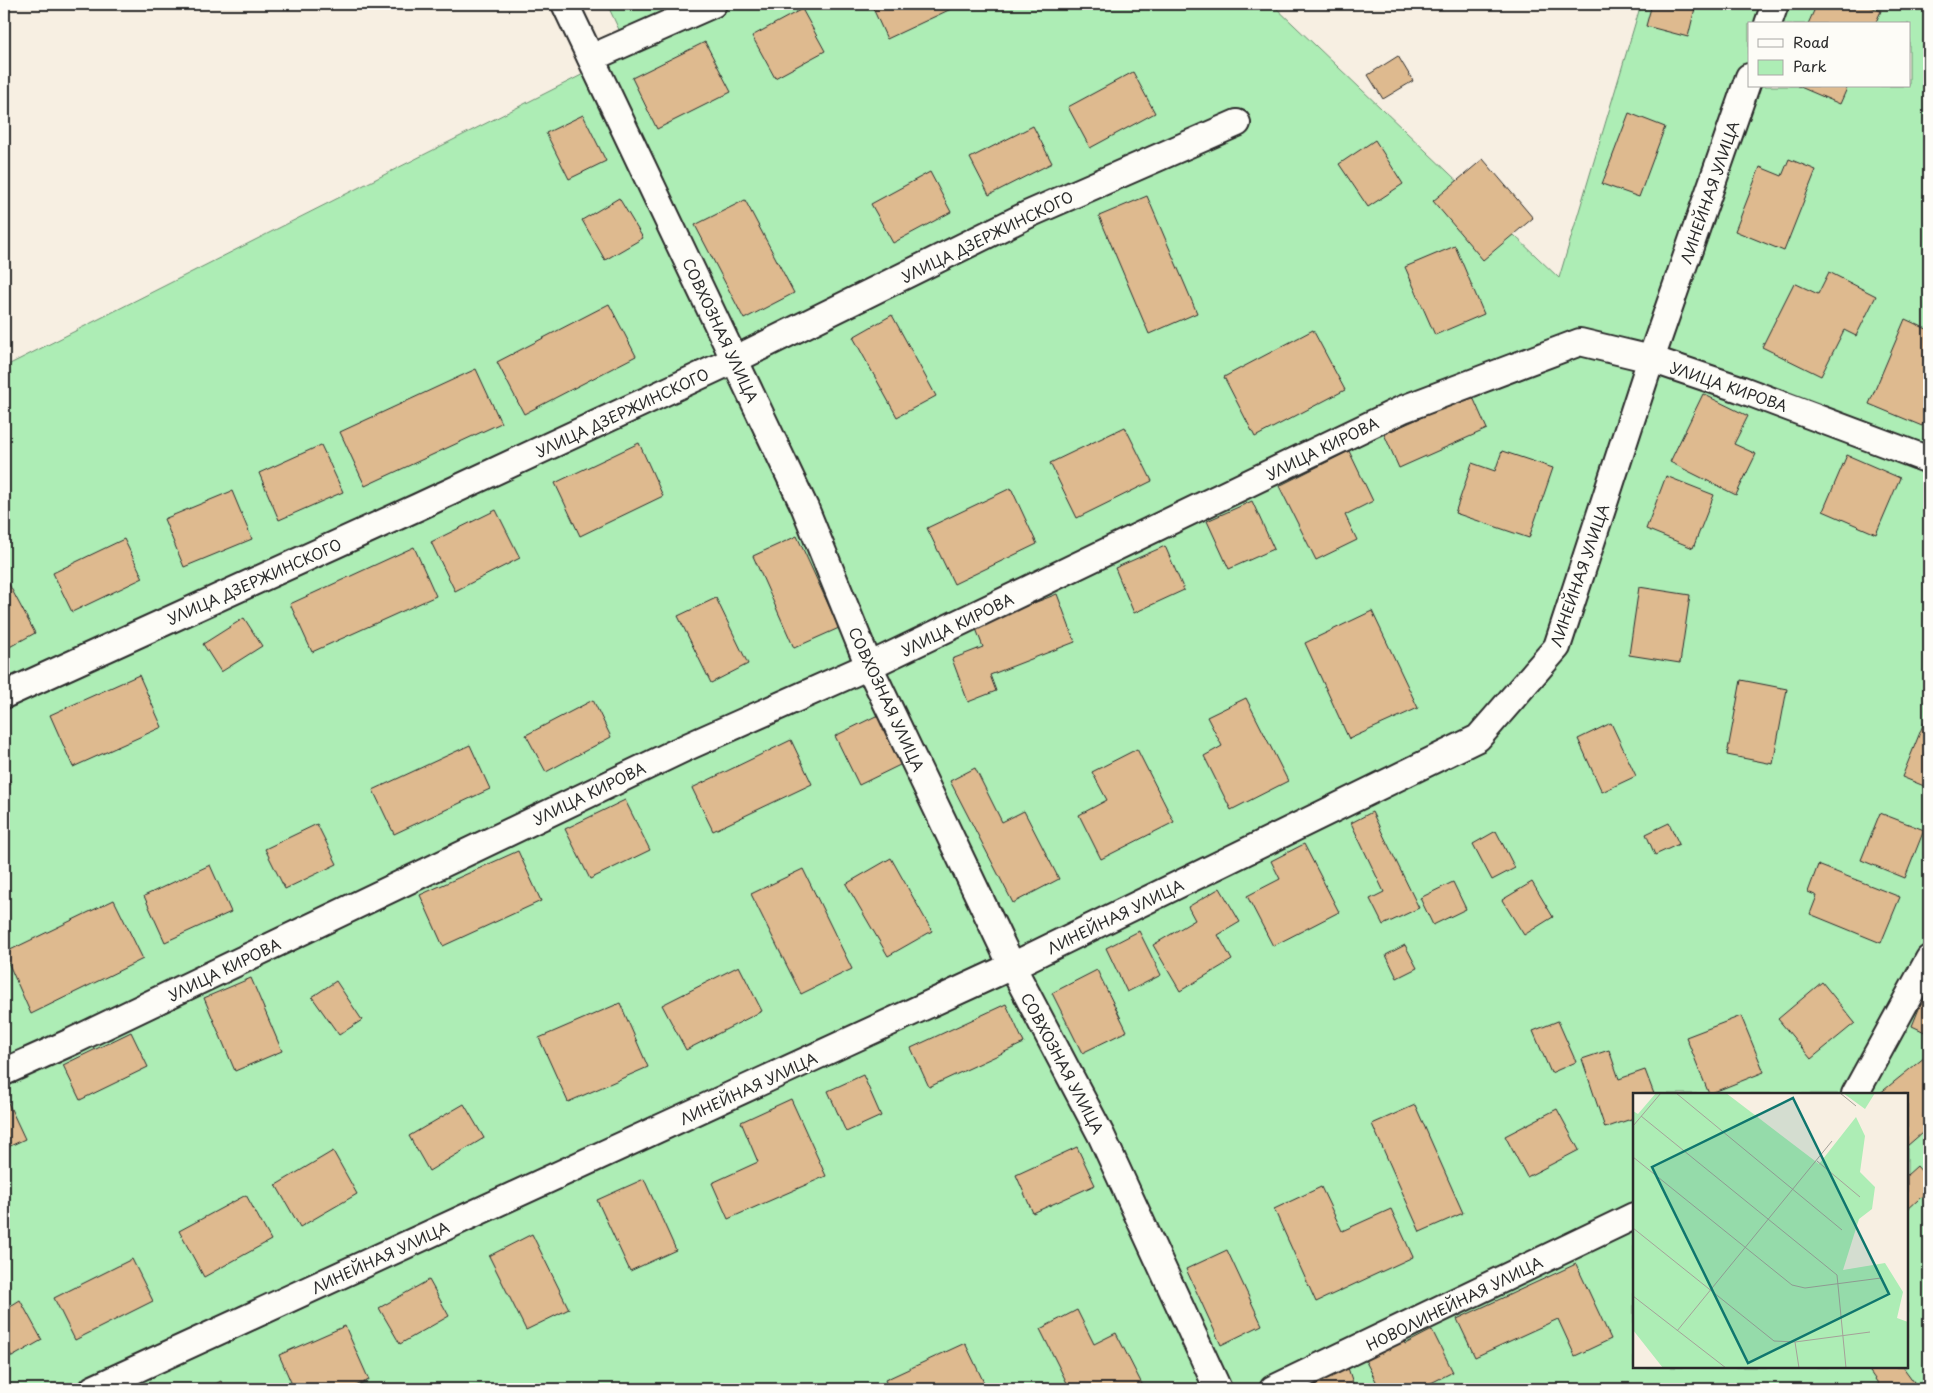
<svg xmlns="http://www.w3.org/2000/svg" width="1933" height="1393" font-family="'Playpen Sans',sans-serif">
	<rect width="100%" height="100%" fill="#f7efe2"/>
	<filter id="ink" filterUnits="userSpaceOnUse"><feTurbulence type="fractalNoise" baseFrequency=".02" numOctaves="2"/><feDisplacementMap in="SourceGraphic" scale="10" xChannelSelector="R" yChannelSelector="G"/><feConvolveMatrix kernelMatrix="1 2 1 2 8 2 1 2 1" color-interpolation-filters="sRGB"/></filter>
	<g filter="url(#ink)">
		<path fill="#adedb5" stroke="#6c8c70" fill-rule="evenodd" d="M607,4h665l287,274 82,-274h288v1385h-1925v-1022l625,-316zM1749,24h160v62h-160zM1634,1094h273v273h-273z"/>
		<g fill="#deba8f" stroke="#2b2b2b">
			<polygon points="871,4 951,4 953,8 887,39"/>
			<polygon points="1652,4 1696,4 1688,37 1646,26"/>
			<polygon points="1817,4 1864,4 1881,11 1875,24 1808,24"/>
			<polygon points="802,9 825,51 775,78 752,36"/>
			<polygon points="705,42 731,92 657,129 632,78"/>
			<polygon points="1398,56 1413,81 1383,99 1368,75"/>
			<polygon points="1133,72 1155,113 1090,148 1068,107"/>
			<polygon points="1798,86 1848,86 1840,104"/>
			<polygon points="1629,113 1665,127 1639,197 1602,184"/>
			<polygon points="583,115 606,161 569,179 546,133"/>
			<polygon points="1033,126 1052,163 989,195 970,158"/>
			<polygon points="1375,140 1403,184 1368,207 1339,164"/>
			<polygon points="1483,159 1533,218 1483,260 1433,201"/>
			<polygon points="1789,159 1816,170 1784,251 1735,231 1760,167 1782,176"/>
			<polygon points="930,172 951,212 893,243 871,204"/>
			<polygon points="1147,196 1197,313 1149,334 1099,216"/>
			<polygon points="619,198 643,238 605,260 582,220"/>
			<polygon points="745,200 794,293 744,319 695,225"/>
			<polygon points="1455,246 1484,314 1435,335 1405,267"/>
			<polygon points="1829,272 1876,296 1856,336 1844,330 1821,376 1762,347 1794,283 1818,294"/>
			<polygon points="609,304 636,356 524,414 497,362"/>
			<polygon points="892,315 936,396 897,417 853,337"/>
			<polygon points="1905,319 1929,330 1929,409 1922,426 1869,404"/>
			<polygon points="1313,330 1345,390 1255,437 1224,377"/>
			<polygon points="476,369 501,423 365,486 340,432"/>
			<polygon points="1703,394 1748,416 1734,444 1756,454 1736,495 1670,462"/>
			<polygon points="1472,395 1487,429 1399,468 1384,434"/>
			<polygon points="1125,427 1152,481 1077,518 1050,463"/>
			<polygon points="639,443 663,496 580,536 555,483"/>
			<polygon points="321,445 343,492 279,520 259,473"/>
			<polygon points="1349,451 1373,501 1345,515 1357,540 1316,560 1279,486"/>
			<polygon points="1502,451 1553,468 1529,538 1455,513 1472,463 1495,471"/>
			<polygon points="1847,455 1900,478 1876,534 1823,511"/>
			<polygon points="1666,476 1714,495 1693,548 1646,529"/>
			<polygon points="1011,488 1037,544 954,584 927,528"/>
			<polygon points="232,491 252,539 184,567 164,519"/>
			<polygon points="1252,501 1274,549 1229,569 1207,521"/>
			<polygon points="496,510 520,558 455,591 431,542"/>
			<polygon points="797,536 839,628 794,648 753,556"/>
			<polygon points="124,539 143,578 72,612 53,573"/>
			<polygon points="1165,546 1184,590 1134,613 1115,568"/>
			<polygon points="414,547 436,596 312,652 290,604"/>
			<polygon points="4,575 35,633 4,650"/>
			<polygon points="1639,587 1690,595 1680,663 1629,655"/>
			<polygon points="1057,594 1075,642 990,675 996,691 968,702 952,659 983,647 975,626"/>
			<polygon points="716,598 748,664 711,683 678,616"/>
			<polygon points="1372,611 1418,708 1349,739 1305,643"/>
			<polygon points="244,618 262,646 221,672 203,644"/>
			<polygon points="139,675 162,727 73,767 50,715"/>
			<polygon points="1741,680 1787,689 1773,764 1727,755"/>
			<polygon points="1246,698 1288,781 1231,810 1204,756 1222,746 1207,717"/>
			<polygon points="593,700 611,737 546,772 526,735"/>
			<polygon points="878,715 902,764 859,785 835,736"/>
			<polygon points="1927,715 1929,716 1929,788 1902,777"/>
			<polygon points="1611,723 1636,776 1602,792 1578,739"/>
			<polygon points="791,740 812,784 713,831 692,788"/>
			<polygon points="470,745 490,789 394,834 373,790"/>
			<polygon points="1137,749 1174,822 1101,859 1079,815 1107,800 1092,772"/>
			<polygon points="4,766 11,784 4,787"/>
			<polygon points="975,768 1002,822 1024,811 1059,879 1013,903 950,781"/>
			<polygon points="625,800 650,850 590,879 565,829"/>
			<polygon points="1372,812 1419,908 1383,925 1370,899 1384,892 1351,823"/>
			<polygon points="1880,813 1924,830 1905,878 1861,860"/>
			<polygon points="1669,823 1679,844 1655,855 1646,834"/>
			<polygon points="317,824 337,864 285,889 265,849"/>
			<polygon points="1496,831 1515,868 1492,880 1473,844"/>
			<polygon points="1304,844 1339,912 1273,946 1247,896 1280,879 1271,861"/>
			<polygon points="518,851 541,901 443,946 420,895"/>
			<polygon points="891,858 932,931 888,956 846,884"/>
			<polygon points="210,865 231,912 165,942 144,896"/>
			<polygon points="1818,865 1900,897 1881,943 1810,914 1817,896 1808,892"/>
			<polygon points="803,869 852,969 801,994 751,894"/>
			<polygon points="1453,882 1466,909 1433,925 1420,898"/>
			<polygon points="1532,882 1553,917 1524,935 1502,900"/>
			<polygon points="1220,888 1240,922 1218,935 1232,960 1180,991 1153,945 1195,920 1188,907"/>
			<polygon points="114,900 143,959 31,1014 4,953"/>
			<polygon points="1139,931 1161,975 1127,992 1106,948"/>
			<polygon points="1405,945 1417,968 1397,978 1386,955"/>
			<polygon points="739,966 762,1011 686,1050 662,1005"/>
			<polygon points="1097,970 1127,1031 1082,1053 1052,993"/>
			<polygon points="251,978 282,1051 235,1071 204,998"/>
			<polygon points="336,981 362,1020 339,1035 312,997"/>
			<polygon points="1822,982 1855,1023 1811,1059 1778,1019"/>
			<polygon points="1927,989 1929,990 1929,1034 1912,1026"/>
			<polygon points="620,1003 648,1067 568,1102 539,1038"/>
			<polygon points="1006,1004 1024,1043 929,1087 911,1048"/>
			<polygon points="1741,1016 1764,1072 1709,1094 1686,1037"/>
			<polygon points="1558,1021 1576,1062 1551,1073 1533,1031"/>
			<polygon points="131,1032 148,1067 80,1100 63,1065"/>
			<polygon points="1609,1050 1619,1079 1645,1070 1654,1094 1634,1094 1634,1118 1605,1128 1582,1059"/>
			<polygon points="1925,1057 1929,1062 1929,1127 1907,1146 1907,1094 1879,1094"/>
			<polygon points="863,1075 881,1116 846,1132 828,1091"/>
			<polygon points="4,1094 25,1139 4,1149"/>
			<polygon points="791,1099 826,1176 728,1219 712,1183 758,1162 741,1122"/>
			<polygon points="464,1104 484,1138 429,1171 409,1136"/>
			<polygon points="1415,1105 1463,1213 1420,1232 1372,1124"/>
			<polygon points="1557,1109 1579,1150 1527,1177 1505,1136"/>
			<polygon points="1077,1147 1095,1185 1033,1213 1016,1175"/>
			<polygon points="333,1151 357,1194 300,1227 276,1185"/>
			<polygon points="1917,1166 1929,1180 1929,1190 1907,1210 1907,1175"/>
			<polygon points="644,1179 676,1250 630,1271 597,1200"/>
			<polygon points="1321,1187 1342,1231 1391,1209 1413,1257 1316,1302 1274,1209"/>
			<polygon points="246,1195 271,1240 204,1277 179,1231"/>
			<polygon points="532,1234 569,1309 526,1330 489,1256"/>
			<polygon points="1227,1250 1262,1325 1221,1345 1186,1269"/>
			<polygon points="132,1259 153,1301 75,1340 54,1298"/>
			<polygon points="1576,1264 1611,1339 1575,1356 1558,1319 1475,1357 1457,1319"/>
			<polygon points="429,1280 449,1316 400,1344 379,1308"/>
			<polygon points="20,1300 42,1340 12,1357 4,1342 4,1310"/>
			<polygon points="1077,1310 1094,1344 1116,1333 1144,1388 1141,1389 1070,1389 1040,1329"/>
			<polygon points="345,1326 369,1380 349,1389 294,1389 279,1355"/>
			<polygon points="1432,1330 1453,1372 1419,1389 1380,1389 1362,1354 1400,1334 1405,1344"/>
			<polygon points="965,1343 987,1389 889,1389 885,1380"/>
			<polygon points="1872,1367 1903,1367 1919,1389 1882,1389 1868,1369"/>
			<polygon points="1348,1368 1355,1389 1311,1389 1308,1382"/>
			<polygon points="221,1381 225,1389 206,1389"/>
		</g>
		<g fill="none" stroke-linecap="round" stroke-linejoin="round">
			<defs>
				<g id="minor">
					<polyline points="565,4 805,508 869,666 1012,966 1101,1135 1218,1389"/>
					<polyline points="1768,24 1775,4"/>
					<polyline points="591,58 713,4"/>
					<polyline points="4,695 418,507 736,359 1029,214 1237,123"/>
					<polyline points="4,1072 73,1041 687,747 869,666 1403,409 1580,342 1651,359 1740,389 1929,460"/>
					<polyline points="1855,1094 1929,959"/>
					<polyline points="93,1389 1012,966 1478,738 1557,647 1651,359 1749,77"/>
					<polyline points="1273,1389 1634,1216"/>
				</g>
			</defs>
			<use href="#minor" stroke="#2b2b2b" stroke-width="30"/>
			<use href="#minor" stroke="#fdfcf7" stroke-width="26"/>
		</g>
	</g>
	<g text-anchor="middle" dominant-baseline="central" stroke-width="4" stroke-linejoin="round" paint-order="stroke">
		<g font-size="15" fill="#2b2b2b" stroke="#fdfcf7">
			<text transform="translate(1709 192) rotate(-71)">ЛИНЕЙНАЯ УЛИЦА</text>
			<text transform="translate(987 236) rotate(-26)">УЛИЦА ДЗЕРЖИНСКОГО</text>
			<text transform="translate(721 330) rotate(65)">СОВХОЗНАЯ УЛИЦА</text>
			<text transform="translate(1729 386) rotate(19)">УЛИЦА КИРОВА</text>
			<text transform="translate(622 412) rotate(-25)">УЛИЦА ДЗЕРЖИНСКОГО</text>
			<text transform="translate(1322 448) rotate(-26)">УЛИЦА КИРОВА</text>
			<text transform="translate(1579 575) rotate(-71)">ЛИНЕЙНАЯ УЛИЦА</text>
			<text transform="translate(254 581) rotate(-24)">УЛИЦА ДЗЕРЖИНСКОГО</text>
			<text transform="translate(957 624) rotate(-26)">УЛИЦА КИРОВА</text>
			<text transform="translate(887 699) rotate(65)">СОВХОЗНАЯ УЛИЦА</text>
			<text transform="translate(589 793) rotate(-26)">УЛИЦА КИРОВА</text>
			<text transform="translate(1115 916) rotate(-26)">ЛИНЕЙНАЯ УЛИЦА</text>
			<text transform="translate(224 969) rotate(-26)">УЛИЦА КИРОВА</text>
			<text transform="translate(1063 1063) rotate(62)">СОВХОЗНАЯ УЛИЦА</text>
			<text transform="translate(748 1088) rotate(-25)">ЛИНЕЙНАЯ УЛИЦА</text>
			<text transform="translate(380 1257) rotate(-25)">ЛИНЕЙНАЯ УЛИЦА</text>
			<text transform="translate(1454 1303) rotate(-26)">НОВОЛИНЕЙНАЯ УЛИЦА</text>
		</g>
	</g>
	<g transform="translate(1633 1093)">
		<rect width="275" height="275" fill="#f7efe2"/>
		<path d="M23,0h70l93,71 37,-47 9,19 -5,36 15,15 -3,22 -13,10 -16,51 42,-7 18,29 -6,26 11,4v46h-245l-30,-38v-219l5,3zM210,0h32l-10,16z" fill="#adedb5"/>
		<path fill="none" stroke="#a5a199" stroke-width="1" d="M43,0l166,137M207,0l16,13M8,23l196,159 9,93M0,33l28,-33M0,64l159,128 13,3 76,-10M184,68l43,36M0,135l141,113 21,1 75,-10M0,203l93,72M44,238l155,-190M162,249l4,26"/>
		<path fill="#0f766e" fill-opacity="0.15" stroke="#0f766e" stroke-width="2.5" d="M160,5l96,196 -141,69 -96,-196z"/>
		<rect width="275" height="275" fill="none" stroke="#2b2b2b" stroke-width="2.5"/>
	</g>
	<rect width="1933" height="1393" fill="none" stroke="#fdfcf7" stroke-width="20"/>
	<rect x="10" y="10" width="1913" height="1373" fill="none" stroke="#2b2b2b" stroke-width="2" filter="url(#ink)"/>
	<rect x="1748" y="22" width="162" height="65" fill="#fdfcf7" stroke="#a9a8a5"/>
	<rect x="1758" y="39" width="25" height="8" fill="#fdfcf7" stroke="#a9a8a5"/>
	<text x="1793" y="48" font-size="15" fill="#2b2b2b">Road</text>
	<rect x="1758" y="60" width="25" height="15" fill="#adedb5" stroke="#a9a8a5"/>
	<text x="1793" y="72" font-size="15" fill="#2b2b2b">Park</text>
</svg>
